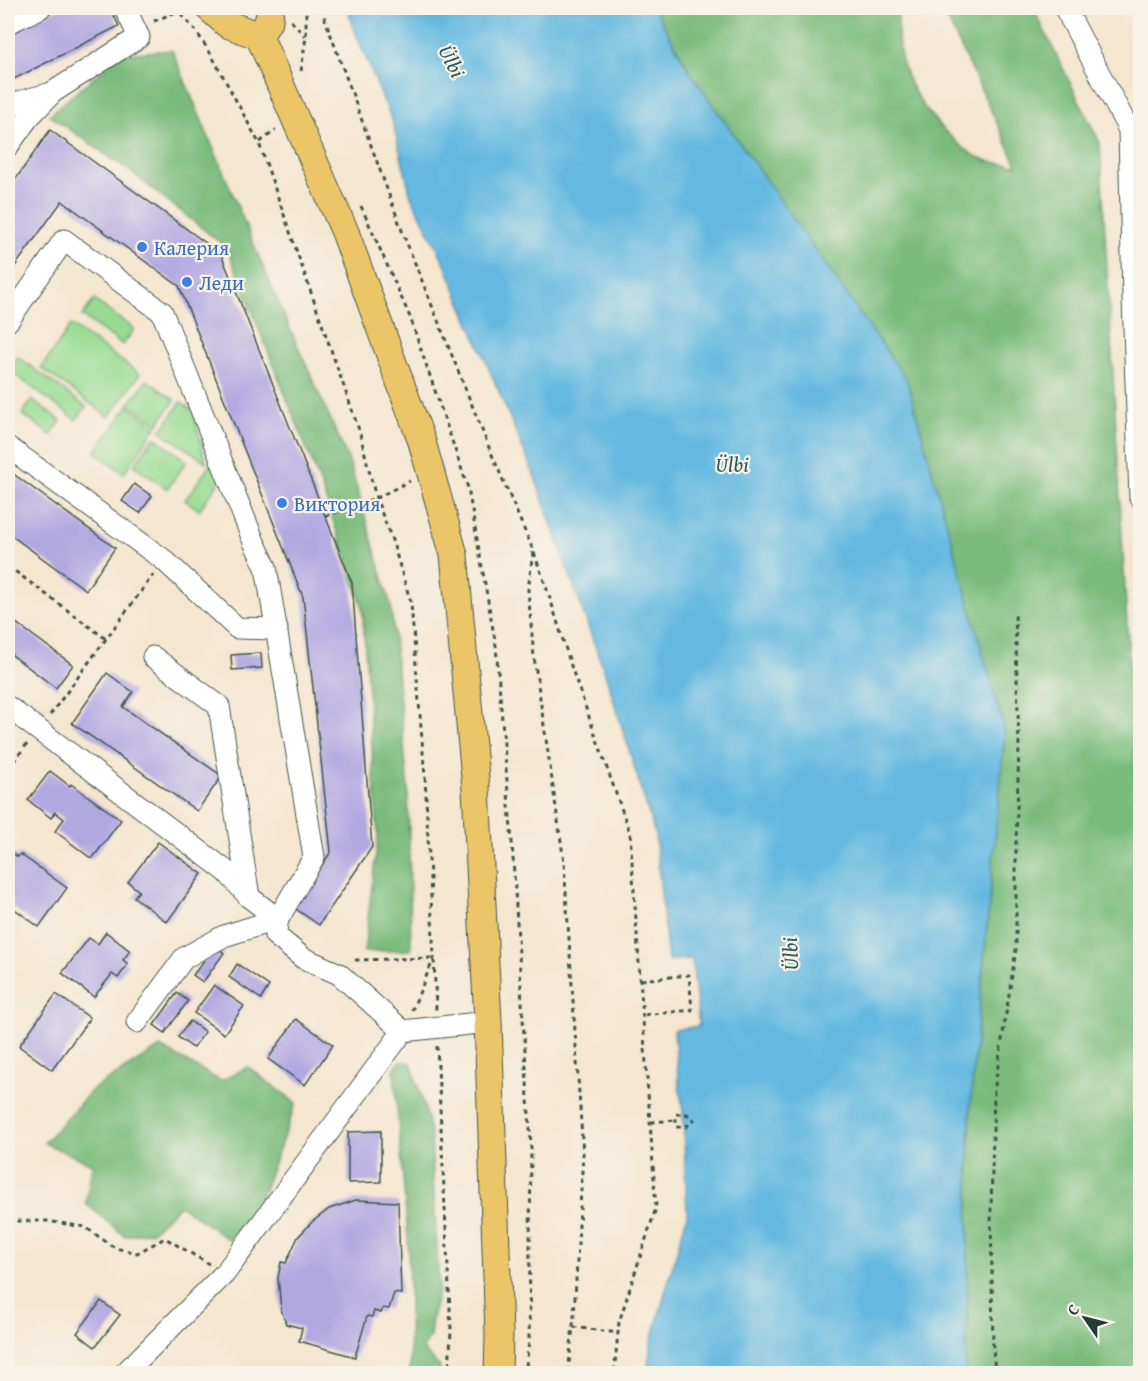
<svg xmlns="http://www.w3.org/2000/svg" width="1148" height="1381" font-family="'Gentium Book Plus',serif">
	<rect width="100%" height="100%" fill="#f7f3e8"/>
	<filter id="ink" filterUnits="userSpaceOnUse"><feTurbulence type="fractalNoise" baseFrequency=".0167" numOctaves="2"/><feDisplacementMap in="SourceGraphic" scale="12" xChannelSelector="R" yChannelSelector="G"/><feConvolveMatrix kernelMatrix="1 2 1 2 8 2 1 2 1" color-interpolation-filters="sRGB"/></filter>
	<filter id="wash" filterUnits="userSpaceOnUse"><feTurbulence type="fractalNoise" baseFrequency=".008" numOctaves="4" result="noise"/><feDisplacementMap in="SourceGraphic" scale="24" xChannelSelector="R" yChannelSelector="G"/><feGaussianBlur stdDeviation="1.35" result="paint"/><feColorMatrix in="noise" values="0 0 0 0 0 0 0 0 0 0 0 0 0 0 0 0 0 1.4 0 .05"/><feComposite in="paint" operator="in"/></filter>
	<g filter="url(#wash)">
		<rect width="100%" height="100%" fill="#f4e6cf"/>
		<g fill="#97db92" stroke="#5b8c63" stroke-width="1.5">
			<polygon points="94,300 134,329 123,345 82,316"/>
			<polygon points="71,325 140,374 109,417 41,368"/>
			<polygon points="18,357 86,407 76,420 9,370"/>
			<polygon points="147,380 175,400 158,424 129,404"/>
			<polygon points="32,400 61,421 51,435 22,414"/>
			<polygon points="181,402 193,411 206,462 161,431"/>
			<polygon points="128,406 156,427 124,473 95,452"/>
			<polygon points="154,437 187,461 167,489 134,465"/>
			<polygon points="210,465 224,475 199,510 185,500"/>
		</g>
		<g fill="#79bb7c" stroke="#4c7c58" stroke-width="1.5">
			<path d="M654,8h245c-6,51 11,89 48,125 9,9 21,20 33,25 11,5 24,6 37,7l-75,-157h91l67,135 35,624 5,144v462h-174l4,-265 -278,-1033z"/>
			<polygon points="172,50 275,295 349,461 391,606 408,789 411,950 364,952 378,836 362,605 321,485 227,248 131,172 49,115 122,54"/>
			<polygon points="160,1047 221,1081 248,1067 296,1103 259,1203 229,1240 180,1205 153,1231 125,1236 86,1204 92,1164 44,1143 92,1090"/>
			<polygon points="399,1061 411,1063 426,1112 431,1138 439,1286 432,1318 430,1336 423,1350 440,1367 440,1373 410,1373 408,1239 394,1071"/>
		</g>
		<polygon fill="#65b9e1" stroke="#427b8a" stroke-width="1.5" points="347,8 654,8 692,75 907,380 1005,732 970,1108 966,1373 647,1373 651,1343 687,1216 683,1110 678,1077 674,1030 699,1026 692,959 668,960 655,834 608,682 533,472 443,260 411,196 393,123 358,39"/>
		<g id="blocks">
			<g fill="#b1a7e1">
				<polygon points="59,8 110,8 119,26 8,82 8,34"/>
				<polygon points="50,130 221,254 352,583 372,847 319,925 293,907 331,852 303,597 179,286 62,201 8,276 8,190"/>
				<polygon points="8,470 115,548 86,590 8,533"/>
				<polygon points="134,484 152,496 140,513 122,501"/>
				<polygon points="8,617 73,665 56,688 8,652"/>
				<polygon points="261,653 262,668 232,670 231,655"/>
				<polygon points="107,673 133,692 123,707 222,776 197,811 72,723"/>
				<polygon points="50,771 70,786 71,784 121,820 92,859 55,831 64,819 55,812 51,818 28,800"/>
				<polygon points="158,842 202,874 167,922 134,897 139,891 128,882"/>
				<polygon points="8,850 18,857 20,854 67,888 39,927 8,904 8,891 10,887 8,885"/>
				<polygon points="106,932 130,951 123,960 128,964 118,978 112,974 94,997 62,973 89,938 98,944"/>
				<polygon points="215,946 224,953 203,982 193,975"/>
				<polygon points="8,958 14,963 8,972"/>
				<polygon points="237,964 269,986 261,999 229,977"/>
				<polygon points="214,985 244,1006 224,1034 194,1013"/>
				<polygon points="177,993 188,1001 165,1033 154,1025"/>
				<polygon points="56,994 90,1018 52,1070 19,1046"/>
				<polygon points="296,1019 333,1045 305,1085 268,1059"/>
				<polygon points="190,1021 205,1032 193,1048 178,1037"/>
				<polygon points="381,1131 381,1182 348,1183 348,1132"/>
				<polygon points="356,1200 398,1202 401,1294 394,1293 389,1309 383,1308 381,1313 374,1311 372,1317 367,1316 355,1357 299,1341 302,1328 286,1324 281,1309 278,1278 281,1262 286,1263 298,1237 312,1222 329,1209"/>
				<polygon points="101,1301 120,1315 95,1347 77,1333"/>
				<polygon points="8,1364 21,1374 8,1374"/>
			</g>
		</g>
	</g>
	<g filter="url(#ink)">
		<use href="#blocks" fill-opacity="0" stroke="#3f564b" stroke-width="1.5"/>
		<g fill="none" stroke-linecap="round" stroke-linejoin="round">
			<defs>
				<g id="minor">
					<polyline points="1065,8 1129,130 1133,298 1140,498"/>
					<polyline points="8,23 40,8"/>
					<polyline points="8,105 52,93"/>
					<polyline points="8,146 28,118 53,92 139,37 125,8"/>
					<polyline points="8,321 64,240 162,312 254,542 266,567 314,857 278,919 275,935 303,958 339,974 403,1031"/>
					<polyline points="8,447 164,560 237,628 277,629"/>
					<polyline points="153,657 219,706 249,897"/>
					<polyline points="8,707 226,871 249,897 278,919"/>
					<polyline points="137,1022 184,958 224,936 278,919"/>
					<polyline points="124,1374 225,1273 403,1031 488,1022"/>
				</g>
				<g id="major">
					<polyline points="209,8 227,24 259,36"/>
					<polyline points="270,8 269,20 259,36 345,232 422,442 454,555 476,788 488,1022 499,1334 498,1374"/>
				</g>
			</defs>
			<use href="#minor" stroke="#3f564b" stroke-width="23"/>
			<use href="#major" stroke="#3f564b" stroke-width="29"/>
			<g stroke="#3f564b" stroke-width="3" stroke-dasharray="4.5 4.5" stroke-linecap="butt">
				<polyline points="175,8 196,31 212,56 259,143 359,430 376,498 392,540 411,603 425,777 434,958 412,1010"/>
				<polyline points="321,8 404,236 490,450 533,550 550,598 572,669 630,833 656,1208 619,1322 614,1374"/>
				<polyline points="154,21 178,11"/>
				<polyline points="291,21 305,36"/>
				<polyline points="301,71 306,37 306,8"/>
				<polyline points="260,142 276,130"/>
				<polyline points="361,206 410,317 468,488 496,646 512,842 531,1147 529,1342 525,1374"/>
				<polyline points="325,516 376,498 410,481"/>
				<polyline points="533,552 528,590 534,657 564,862 583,1154 574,1316 568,1374"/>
				<polyline points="8,566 106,639"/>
				<polyline points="50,715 153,575"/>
				<polyline points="8,769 27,744"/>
				<polyline points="355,960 434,958 436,1010"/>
				<polyline points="641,980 689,975 692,1010 643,1015"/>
				<polyline points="437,1046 451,1330 449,1374"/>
				<polygon points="676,1114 687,1114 694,1120 686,1127 676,1127"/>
				<polyline points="651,1122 676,1120"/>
				<polyline points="8,1221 47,1221 85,1227 115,1248 137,1253 165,1238 209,1264"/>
				<polyline points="573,1327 618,1333"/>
				<polyline points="995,1374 993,1347 991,1210 994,1092 1016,949 1016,843 1019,746 1015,611"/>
			</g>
			<use href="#minor" stroke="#fff" stroke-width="21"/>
			<use href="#major" stroke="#ecc569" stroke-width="27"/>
		</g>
	</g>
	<g fill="#3f7fe0" stroke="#f7f3e8" stroke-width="2">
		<circle cx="142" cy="247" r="6"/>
		<circle cx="187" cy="282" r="6"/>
		<circle cx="282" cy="503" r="6"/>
	</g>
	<g text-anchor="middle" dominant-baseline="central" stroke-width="4.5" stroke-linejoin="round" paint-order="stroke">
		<g font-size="20" fill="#366cbe" stroke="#f7f3e8" text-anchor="start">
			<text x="154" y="247">Калерия</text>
			<text x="199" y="282">Леди</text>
			<text x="294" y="503">Виктория</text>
		</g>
		<g font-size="21" font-style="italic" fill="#305c5f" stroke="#f7f3e8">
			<text transform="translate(452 61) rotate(63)">Ülbi</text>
			<text x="732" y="464">Ülbi</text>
			<text transform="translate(790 954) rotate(-93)">Ülbi</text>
		</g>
	</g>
	<rect width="1148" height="1381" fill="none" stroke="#f7f3e8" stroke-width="30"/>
	<g transform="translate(1085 1318) rotate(305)" stroke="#f7f3e8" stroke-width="4.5" paint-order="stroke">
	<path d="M0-4.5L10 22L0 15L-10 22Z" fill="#1f3d34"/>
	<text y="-9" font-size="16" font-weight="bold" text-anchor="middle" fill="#1f3d34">С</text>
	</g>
</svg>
